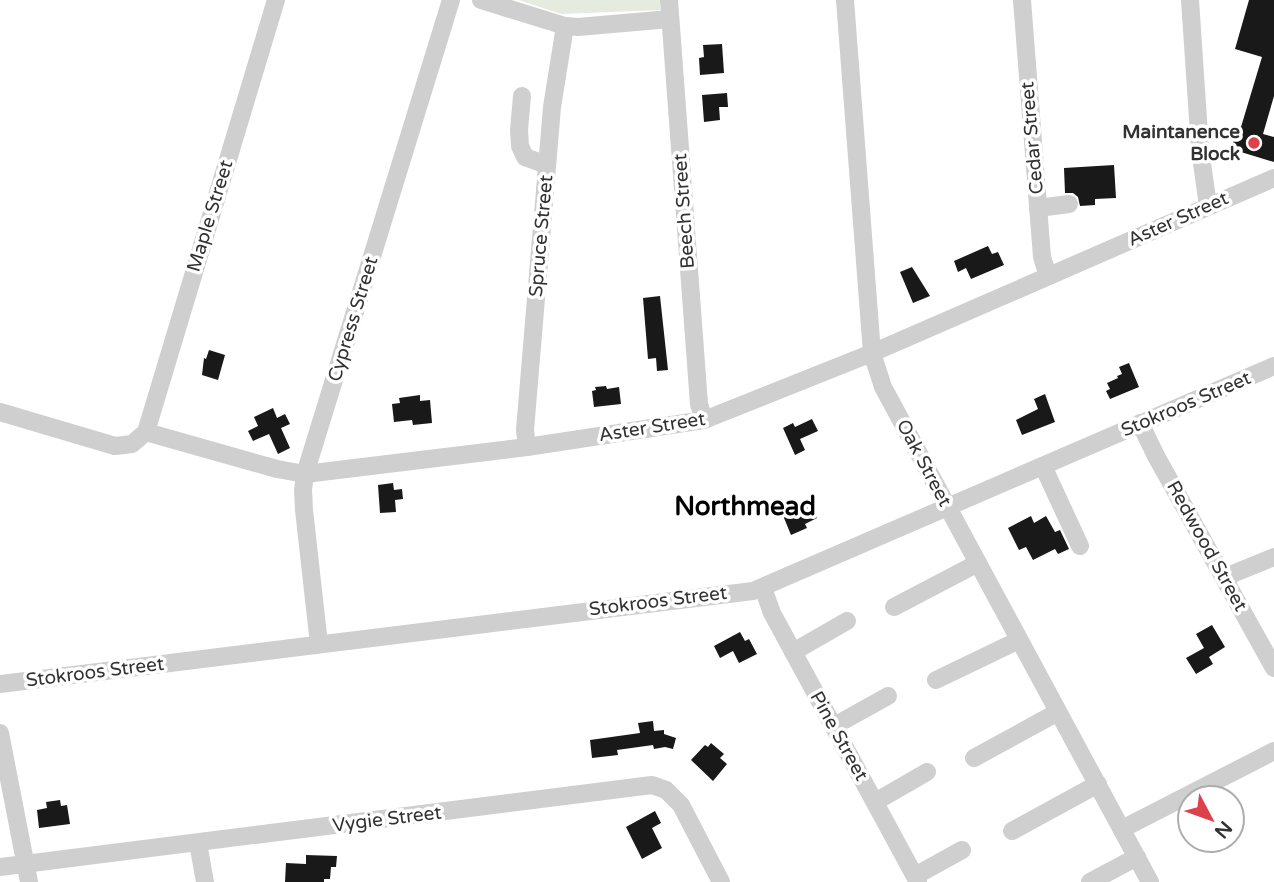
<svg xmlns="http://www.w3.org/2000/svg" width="1274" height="882" font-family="'Varela Round',sans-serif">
	<rect width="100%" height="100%" fill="#fff"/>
	<polygon fill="#e5ebdf" points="519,0 660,0 660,10 561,14"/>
	<g fill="#191919">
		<polygon points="1249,0 1274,0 1274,96 1263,134 1274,137 1274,162 1231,149 1238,126 1241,127 1262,57 1235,49"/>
		<polygon points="722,44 724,73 700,75 699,58 704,57 703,45"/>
		<polygon points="727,93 728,107 719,107 720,120 704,122 702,95"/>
		<polygon points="1114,165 1116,198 1095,199 1095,205 1080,206 1078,197 1073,193 1065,193 1064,168"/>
		<polygon points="988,246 992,254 998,252 1004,265 971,279 966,268 958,272 954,261"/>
		<polygon points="912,267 930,296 913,303 900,272"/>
		<polygon points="660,296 668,370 657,371 656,358 648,359 643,298"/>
		<polygon points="209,350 225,355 218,380 202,375 204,358 206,359"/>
		<polygon points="1129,363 1139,387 1110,399 1106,391 1110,389 1107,383 1118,378 1117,376 1122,374 1119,367"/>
		<polygon points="606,386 607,389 619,387 621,404 594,407 592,391 596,390 595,387"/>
		<polygon points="1045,394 1055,422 1022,435 1016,420 1038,409 1034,399"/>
		<polygon points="420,395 420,401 430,400 432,423 413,425 412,420 394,422 392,404 400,403 399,398"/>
		<polygon points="273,408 277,418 285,414 290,424 281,428 290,448 278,454 269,434 253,441 248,431 258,426 254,417"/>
		<polygon points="812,419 818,431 800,439 805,450 795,455 783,428 793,423 795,427"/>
		<polygon points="393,483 394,490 402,489 403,499 395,500 396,512 380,513 378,485"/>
		<polygon points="801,505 803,509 811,505 817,518 805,524 807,528 791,535 782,513"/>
		<polygon points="1031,516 1034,523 1046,516 1055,532 1060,530 1069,549 1058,554 1055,549 1033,560 1026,547 1019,550 1008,528"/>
		<polygon points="1212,625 1225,647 1209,657 1213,664 1196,674 1186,658 1204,648 1196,634"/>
		<polygon points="740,632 745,641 749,639 757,654 739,663 733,651 720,658 714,646"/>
		<polygon points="653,721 654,731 664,730 664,734 676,738 673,749 665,747 654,749 653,745 617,750 618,755 592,758 590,740 640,733 638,723"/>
		<polygon points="711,743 724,754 720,758 727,764 713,781 691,760 705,745 708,747"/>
		<polygon points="60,800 61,806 67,805 70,824 39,828 37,810 47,808 46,802"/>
		<polygon points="655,811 661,823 652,828 662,848 642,859 626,827"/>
		<polygon points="306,855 337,856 336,867 331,867 330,879 324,879 324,882 285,882 286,863 306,864"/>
	</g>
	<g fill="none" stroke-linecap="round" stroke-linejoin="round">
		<g stroke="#cfcfcf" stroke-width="18">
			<polyline points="481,0 565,26 578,27 670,19"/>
			<polyline points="669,0 699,404 704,420"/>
			<polyline points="845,0 872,353 883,387 1150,882"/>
			<polyline points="1022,0 1042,257 1048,276"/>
			<polyline points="1190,0 1200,149 1208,206"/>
			<polyline points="522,96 519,130 520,146 525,157 547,165"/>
			<polyline points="1038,208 1069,204"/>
			<polyline points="0,412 115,446 132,444 146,432 276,0"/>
			<polyline points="1140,423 1156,456 1274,668"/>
			<polyline points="146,432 277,469 305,474 527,447 704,420 872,353 1274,178"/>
			<polyline points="527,447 525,430 552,107 565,26"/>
			<polyline points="1043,466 1080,546"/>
			<polyline points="1225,577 1274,557"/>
			<polyline points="763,588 772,613 918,882"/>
			<polyline points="894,607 978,563"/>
			<polyline points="319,644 304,510 303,490 305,474 451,0"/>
			<polyline points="793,652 847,621"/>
			<polyline points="936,680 1019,640"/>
			<polyline points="0,684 753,591 1274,366"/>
			<polyline points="834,726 888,696"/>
			<polyline points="0,733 29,882"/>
			<polyline points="974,758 1058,712"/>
			<polyline points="875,802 927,772"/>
			<polyline points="1122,829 1274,751"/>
			<polyline points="1012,831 1098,784"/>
			<polyline points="198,843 205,882"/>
			<polyline points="0,867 652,785 666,790 681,805 721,882"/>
			<polyline points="915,876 962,850"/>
			<polyline points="1090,882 1137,857"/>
		</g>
	</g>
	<circle fill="#dc424c" stroke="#fff" stroke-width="2.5" cx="1254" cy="143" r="7"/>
	<g text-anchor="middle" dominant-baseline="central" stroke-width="7" stroke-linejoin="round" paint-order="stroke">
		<g font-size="19" font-weight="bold" fill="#323232" stroke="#fff" text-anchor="end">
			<text x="1240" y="132">Maintanence<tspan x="1240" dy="22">Block</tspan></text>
		</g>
		<g font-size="19" fill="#323232" stroke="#fff">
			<text transform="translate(1032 138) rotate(-95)">Cedar Street</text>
			<text transform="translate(684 211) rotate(-94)">Beech Street</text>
			<text transform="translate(210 216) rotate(-73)">Maple Street</text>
			<text transform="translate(1178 219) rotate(-24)">Aster Street</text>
			<text transform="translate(541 236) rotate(-85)">Spruce Street</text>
			<text transform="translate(353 319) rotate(-73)">Cypress Street</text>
			<text transform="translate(1186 404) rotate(-23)">Stokroos Street</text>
			<text transform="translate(652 427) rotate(-9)">Aster Street</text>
			<text transform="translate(924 463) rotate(62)">Oak Street</text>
			<text transform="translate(1207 546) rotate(61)">Redwood Street</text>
			<text transform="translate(658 601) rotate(-7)">Stokroos Street</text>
			<text transform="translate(95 672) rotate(-7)">Stokroos Street</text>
			<text transform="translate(839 736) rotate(61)">Pine Street</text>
			<text transform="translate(387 819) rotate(-7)">Vygie Street</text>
		</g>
		<g font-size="26" font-weight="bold" fill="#000" stroke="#fff">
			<text x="745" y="506">Northmead</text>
		</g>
	</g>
	<g transform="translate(1211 819) rotate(131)"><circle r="33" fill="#ffffff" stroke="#adadad" stroke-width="2"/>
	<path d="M0-5L12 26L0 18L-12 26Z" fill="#dc424c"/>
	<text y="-10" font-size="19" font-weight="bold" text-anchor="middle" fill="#323232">N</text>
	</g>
</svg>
